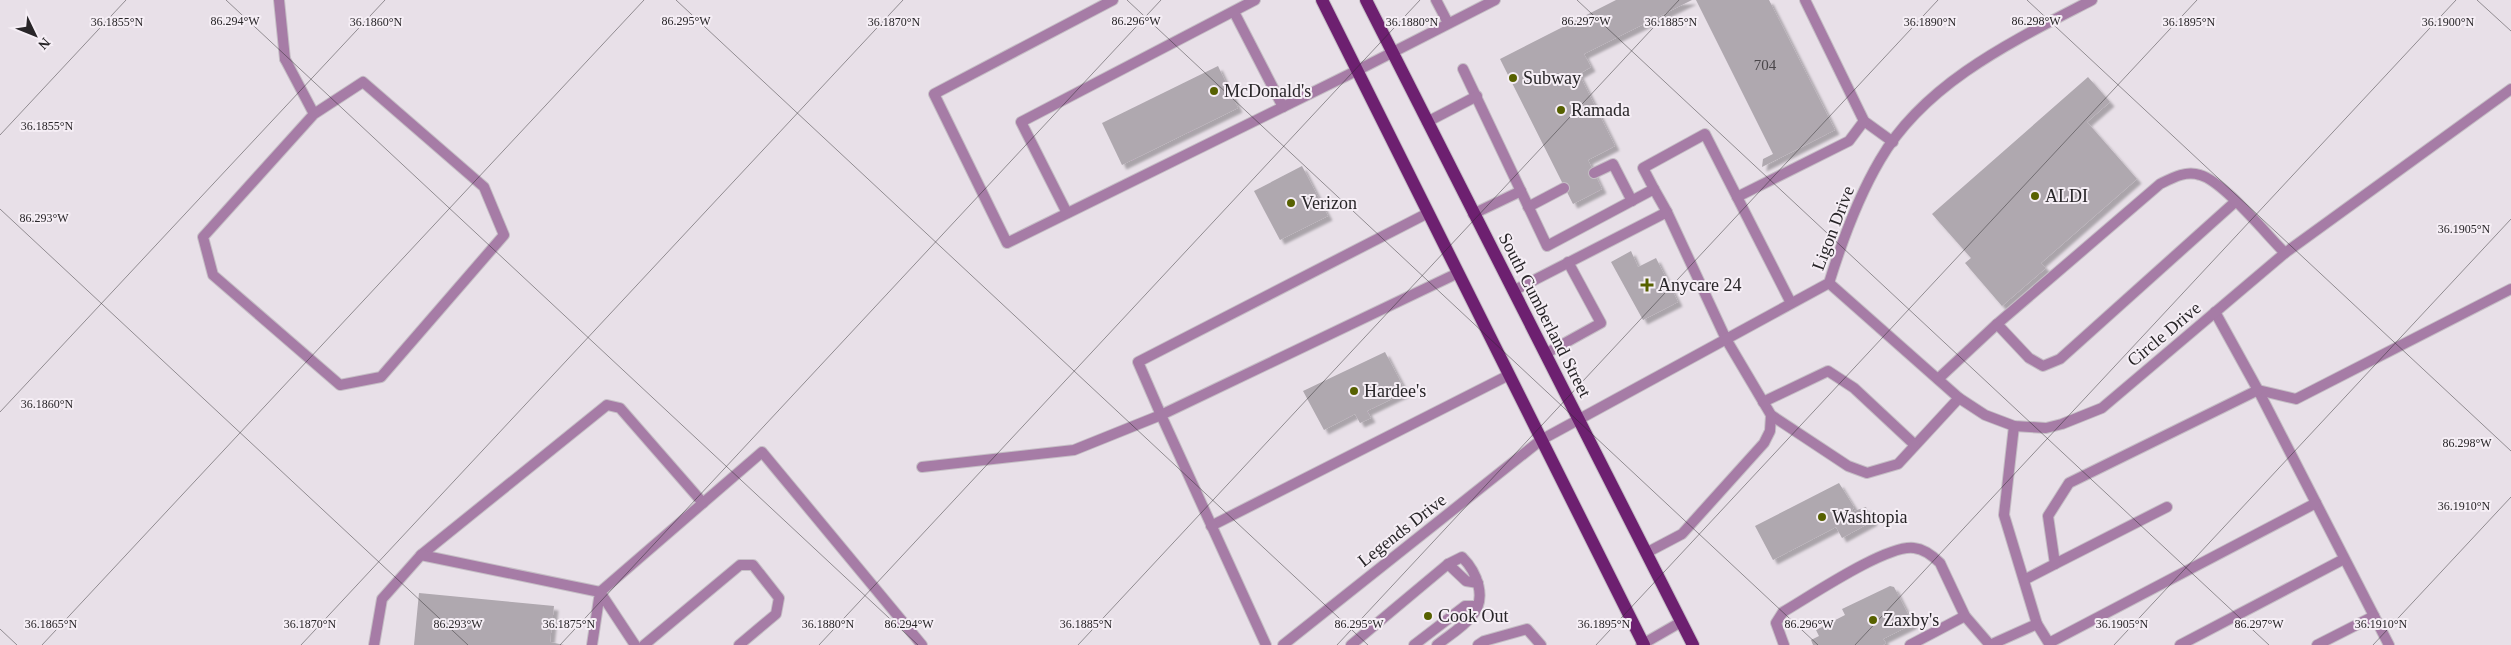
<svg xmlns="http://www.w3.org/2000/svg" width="2511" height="645" font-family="Georgia,serif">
	<defs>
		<filter id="shadow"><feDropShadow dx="4.5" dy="4.5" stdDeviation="1" flood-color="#0004"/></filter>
	</defs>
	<rect width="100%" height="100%" fill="#e8e0e8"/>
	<g fill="#afa8af" filter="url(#shadow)">
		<polygon points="1616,0 1692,0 1584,54 1591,67 1579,74 1615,146 1588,160 1602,189 1573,204 1500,59"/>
		<polygon points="1696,0 1769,0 1835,130 1762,167 1763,159 1773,154"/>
		<polygon points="1218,66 1238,108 1122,165 1102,123"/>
		<polygon points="2088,77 2110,102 2087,122 2137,179 2041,263 2046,268 2002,306 1965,263 1971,258 1932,214"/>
		<polygon points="1302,166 1328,216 1280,240 1254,191"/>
		<polygon points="1631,251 1638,267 1656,258 1678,302 1643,320 1611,262"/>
		<polygon points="1385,352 1406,392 1367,411 1371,418 1360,423 1355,414 1324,430 1303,391"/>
		<polygon points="1839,483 1854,507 1851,512 1866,507 1873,521 1842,538 1836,527 1773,560 1755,526"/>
		<polygon points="1890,586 1894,587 1913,624 1883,639 1886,643 1883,645 1813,645 1811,640 1819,636 1816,630 1845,615 1842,609"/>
		<polygon points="419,593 554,606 550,642 564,645 414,645"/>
	</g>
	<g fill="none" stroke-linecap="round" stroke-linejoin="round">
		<defs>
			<g id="service">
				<polyline points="1113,0 934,94 1007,243 1358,70 1495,0"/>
				<polyline points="1436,0 1448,23"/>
				<polyline points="1805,0 1864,121 1893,142"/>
				<polyline points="1234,12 1283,107"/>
				<polyline points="285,59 314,114 203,237 213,275 340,385 381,377 504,235 484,187 363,82 314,114"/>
				<polyline points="1463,69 1547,246 1654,189 1643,168 1705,134 1791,303"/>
				<polyline points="1427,122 1477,96"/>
				<polyline points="1594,173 1613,164 1632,201"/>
				<polyline points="1654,189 1667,212"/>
				<polyline points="1737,197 1849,141 1864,121"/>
				<polyline points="1528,207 1564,188"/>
				<polyline points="1067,213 1021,122 1255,0"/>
				<polyline points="1473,214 1521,191"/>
				<polyline points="1513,291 1667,212 1726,339 1771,415 1848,466 1867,473 1898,464 1959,398"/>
				<polyline points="1997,324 2029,358 2043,366 2060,359 2235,202"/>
				<polyline points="1545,354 1601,323 1568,262"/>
				<path d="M1938,379l59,-55 163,-140c12,-6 26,-14 40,-9 23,6 66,59 85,78"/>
				<polyline points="2258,390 2389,645"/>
				<polyline points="2258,390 2296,399 2511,289"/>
				<polyline points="1763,402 1828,371 1854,388 1915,445"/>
				<polyline points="2014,426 2004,515 2037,624 2050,645"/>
				<polyline points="922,467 1074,450 1161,415 1138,362 1428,213"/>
				<polyline points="1211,526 1509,375"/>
				<polyline points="1646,553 1682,534 1764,443 1770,431 1771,415"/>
				<polyline points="421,555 607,405 620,408 703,503"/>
				<polyline points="1448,564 1466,581 1478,583"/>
				<polyline points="2055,564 2167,507"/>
				<polyline points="2024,580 2055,564 2048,516 2069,483 2258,390 2215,312"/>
				<polyline points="2049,643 2316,503"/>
				<polyline points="374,645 382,599 421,555 600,592 592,645"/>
				<polyline points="635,645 600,592 762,452 922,645"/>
				<polyline points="644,645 740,565 753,565 779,598 776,614 739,645"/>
				<polyline points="1266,645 1161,415 1458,273"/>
				<path d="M1351,645l97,-81 14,-7c15,15 26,42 9,60 -9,11 -23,19 -34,28"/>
				<polyline points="1414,645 1465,606 1477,606"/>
				<polyline points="1478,645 1484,641 1527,629 1541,645"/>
				<polyline points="1641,645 1681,622"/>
				<path d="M1784,645l-8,-22 7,-11c26,-15 104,-68 131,-64 10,1 19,8 26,15l25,53 25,29"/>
				<polyline points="1910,645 1965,616"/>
				<polyline points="1990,645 2037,624"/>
				<polyline points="2180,645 2344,559"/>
				<polyline points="2317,645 2374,616"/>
			</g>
			<g id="minor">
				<polyline points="279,0 285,59"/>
				<polyline points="1829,283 1959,398 1985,415 2014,426 2046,428 2062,424 2102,408 2285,253 2511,89"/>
				<path d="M1541,440l288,-157c13,-42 28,-84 51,-123 45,-78 135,-120 212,-160"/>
			</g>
			<polyline id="tertiary" points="1283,645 1541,440"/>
			<g id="primary">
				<polyline points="1322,0 1644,645"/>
				<polyline points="1366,0 1693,645"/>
			</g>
		</defs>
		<use href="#service" stroke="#c5bec5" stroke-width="12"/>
		<use href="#minor" stroke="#c5bec5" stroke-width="12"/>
		<use href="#tertiary" stroke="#c5bec5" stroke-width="12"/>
		<use href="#primary" stroke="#c5bec5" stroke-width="14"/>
		<use href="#service" stroke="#a67ca6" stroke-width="10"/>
		<use href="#minor" stroke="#a67ca6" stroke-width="10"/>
		<use href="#tertiary" stroke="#a67ca6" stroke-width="10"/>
		<use href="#primary" stroke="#6d2070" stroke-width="12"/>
	</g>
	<path fill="none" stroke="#282528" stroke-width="1" stroke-opacity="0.45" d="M226,0l692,645M676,0l692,645M1127,0l691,645M1577,0l692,645M2027,0l484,451M2477,0l34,31M0,135l126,-135M0,209l468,436M0,412l385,-412M0,629l17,16M42,645l602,-645M301,645l602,-645M560,645l601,-645M819,645l601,-645M1078,645l601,-645M1337,645l601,-645M1596,645l601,-645M1855,645l601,-645M2114,645l397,-426M2373,645l138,-148"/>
	<g fill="#576100" stroke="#f5eef5" stroke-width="2">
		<circle cx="1513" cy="78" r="5"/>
		<circle cx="1214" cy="91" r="5"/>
		<circle cx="1561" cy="110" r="5"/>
		<circle cx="2035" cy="196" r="5"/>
		<circle cx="1291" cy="203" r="5"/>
		<path d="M1644.5 277.5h5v5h5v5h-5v5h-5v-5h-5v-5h5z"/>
		<circle cx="1354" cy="391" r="5"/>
		<circle cx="1822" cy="517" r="5"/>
		<circle cx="1428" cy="616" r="5"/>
		<circle cx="1873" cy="620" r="5"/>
	</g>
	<g text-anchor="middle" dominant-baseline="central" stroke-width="4" stroke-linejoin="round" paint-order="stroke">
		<g font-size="15" fill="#4a464a">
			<text x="1765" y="65">704</text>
		</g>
		<g font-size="18" fill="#282528" stroke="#f5eef5" text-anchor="start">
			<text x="1523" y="78">Subway</text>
			<text x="1224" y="91">McDonald's</text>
			<text x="1571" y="110">Ramada</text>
			<text x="2045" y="196">ALDI</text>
			<text x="1301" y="203">Verizon</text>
			<text x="1658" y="285">Anycare 24</text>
			<text x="1364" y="391">Hardee's</text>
			<text x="1832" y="517">Washtopia</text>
			<text x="1438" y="616">Cook Out</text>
			<text x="1883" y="620">Zaxby's</text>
		</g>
		<g font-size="18" fill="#282528" stroke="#f5eef5">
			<text transform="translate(1833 228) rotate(-69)">Ligon Drive</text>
			<text transform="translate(1545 315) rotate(63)">South Cumberland Street</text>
			<text transform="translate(2164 334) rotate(-40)">Circle Drive</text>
			<text transform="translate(1402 530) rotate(-38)">Legends Drive</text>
		</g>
	</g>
	<g font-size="12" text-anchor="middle" fill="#282528" stroke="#f5eef5" stroke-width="4" stroke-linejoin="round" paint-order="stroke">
		<text x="1136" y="25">86.296°W</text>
		<text x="235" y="25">86.294°W</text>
		<text x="686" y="25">86.295°W</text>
		<text x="1586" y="25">86.297°W</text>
		<text x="2036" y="25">86.298°W</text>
		<text x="1671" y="26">36.1885°N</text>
		<text x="117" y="26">36.1855°N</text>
		<text x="376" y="26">36.1860°N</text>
		<text x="894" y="26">36.1870°N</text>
		<text x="1412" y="26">36.1880°N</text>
		<text x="1930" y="26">36.1890°N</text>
		<text x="2189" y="26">36.1895°N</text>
		<text x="2448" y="26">36.1900°N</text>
		<text x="47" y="130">36.1855°N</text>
		<text x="44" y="222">86.293°W</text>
		<text x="2464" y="233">36.1905°N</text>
		<text x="47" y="408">36.1860°N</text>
		<text x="2467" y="447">86.298°W</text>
		<text x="2464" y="510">36.1910°N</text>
		<text x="51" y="628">36.1865°N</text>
		<text x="310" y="628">36.1870°N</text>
		<text x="569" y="628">36.1875°N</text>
		<text x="828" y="628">36.1880°N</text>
		<text x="1086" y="628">36.1885°N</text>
		<text x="1604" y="628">36.1895°N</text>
		<text x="2122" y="628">36.1905°N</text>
		<text x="2381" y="628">36.1910°N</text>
		<text x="458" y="628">86.293°W</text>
		<text x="909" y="628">86.294°W</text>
		<text x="1359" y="628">86.295°W</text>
		<text x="1809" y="628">86.296°W</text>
		<text x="2259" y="628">86.297°W</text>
	</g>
	<g transform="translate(35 35) rotate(133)" stroke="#f5eef5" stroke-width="4" paint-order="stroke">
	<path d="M0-4L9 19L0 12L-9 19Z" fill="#282528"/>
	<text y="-8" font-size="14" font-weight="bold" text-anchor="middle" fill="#282528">N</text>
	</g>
</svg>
